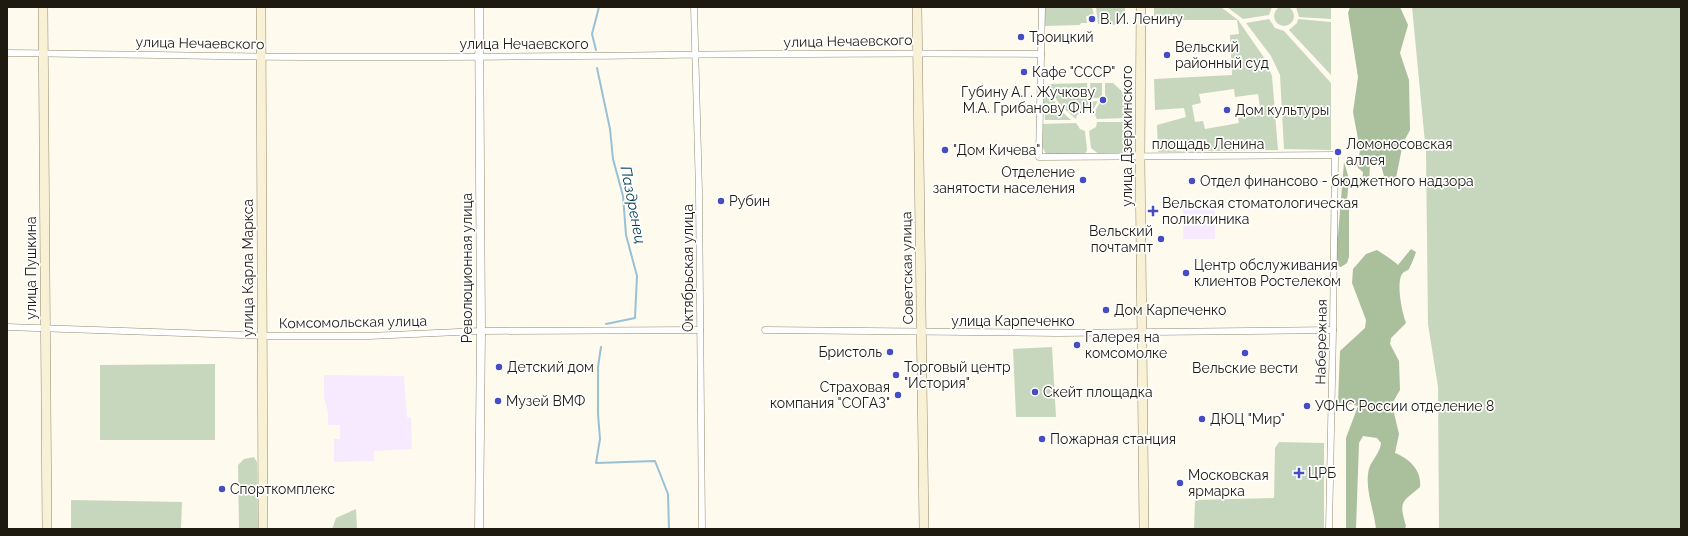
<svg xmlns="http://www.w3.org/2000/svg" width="1688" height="536" font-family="Raleway,sans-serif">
	<rect width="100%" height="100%" fill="#fefaee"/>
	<g fill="#f8eafe">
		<polygon points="1215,207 1215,239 1183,239 1183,208"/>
		<polygon points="324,375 404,376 407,417 411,418 412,449 374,451 374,461 334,462 334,439 340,439 340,425 328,425 328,412 324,397"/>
	</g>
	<g fill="#c7d7bd" fill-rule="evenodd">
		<circle cx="1284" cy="16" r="10"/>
		<polygon points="1045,7 1092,7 1094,15 1086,16 1087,23 1081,23 1080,25 1045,26"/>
		<polygon points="1096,7 1125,7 1125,19 1119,25 1098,24"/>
		<path d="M1154,7h67l17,13 27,39 7,17 6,74 -120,2 -1,-27 29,-8 -2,-9 -29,2 -1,-31 78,-4 -2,-40 9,-1 -2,-14h-83zM1234,89l1,8 23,-3 3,20 -23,4 1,5 -34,6 -2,-8 -8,1 -3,-17 9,-2 -2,-9z"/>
		<polygon points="1227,7 1272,7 1269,15 1243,19"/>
		<polygon points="1296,7 1331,7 1331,19 1299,17"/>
		<polygon points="1412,7 1681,7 1681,529 1439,529 1438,387 1428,324 1426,153"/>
		<polygon points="1269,19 1275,28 1284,31 1331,83 1331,150 1284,149 1280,75 1271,56 1246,23"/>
		<polygon points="1298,19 1331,22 1331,75 1289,30 1297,23"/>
		<polygon points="1087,83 1089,102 1098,101 1092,111 1083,110 1077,115 1076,119 1060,105 1047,84"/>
		<polygon points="1090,83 1102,83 1102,95 1099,98 1091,98"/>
		<polygon points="1105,83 1113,83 1126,95 1128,118 1097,119 1094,113 1100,102 1101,104 1107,103 1107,98 1105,95"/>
		<polygon points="1043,87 1052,96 1057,107 1071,120 1045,120"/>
		<polygon points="1097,122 1128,122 1128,154 1100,155 1091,148 1089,131 1096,127"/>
		<polygon points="1076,123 1080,129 1085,131 1087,150 1085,154 1046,154 1042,146 1042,124"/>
		<polygon points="1052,347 1056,417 1016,417 1013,349"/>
		<polygon points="215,364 215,440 100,440 100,365"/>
		<polygon points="1279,442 1324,443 1324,529 1194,529 1195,500 1274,498 1275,448"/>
		<polygon points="254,457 257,462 258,529 239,529 238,465 244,459"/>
		<polygon points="71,500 182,502 181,529 71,529"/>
		<polygon points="356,509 357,529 332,529 336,518"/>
	</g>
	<g fill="#aabf9c">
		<polygon points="1350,7 1400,7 1408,25 1400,53 1409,80 1410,130 1403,143 1396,178 1390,179 1384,176 1379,158 1373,157 1370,164 1369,185 1362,184 1363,172 1358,168 1356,162 1359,156 1360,150 1353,112 1358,77 1348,13"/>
		<polygon points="1344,162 1349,179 1347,200 1349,207 1349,257 1347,263 1341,267 1335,265 1332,247 1338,235"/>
		<path d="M1411,249l5,3c-1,4 -5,13 -7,17 -2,2 -5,2 -7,5 -6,9 0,39 4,49l-15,15 -1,6 9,17 1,29 -7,12v7l6,25 -4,19c15,6 27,18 25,34 -19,16 -21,14 -14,39l-1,3h-29c-2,-19 -10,-36 -8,-55 1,-13 12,-19 13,-31l-4,-5 -14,-2 -4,7 -3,86h-10v-91l12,-32 -7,-2 -7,2 -6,-4 2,-51 25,-23 1,-8 -14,-37 1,-14 13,-15 11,-4c7,5 15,9 21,15z"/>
	</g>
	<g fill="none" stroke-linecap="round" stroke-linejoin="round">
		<g stroke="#98c1d6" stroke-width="2">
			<polyline points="596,50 592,34 599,7"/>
			<polyline points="597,68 610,129 613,159 623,196 626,235 637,276 635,318 606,324"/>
			<polyline points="601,347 598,367 598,414 600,439 596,463 655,461 668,494 669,529"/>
		</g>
		<defs>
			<g id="minor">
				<polyline points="694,7 699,192 702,529"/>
				<polyline points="1042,7 1039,157 1335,155 1333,330 1329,529"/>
				<path d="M7,53c111,1 222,4 333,4 233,1 467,-6 701,-3"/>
				<polyline points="7,327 269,336 369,336 481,331 700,330"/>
				<polyline points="765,330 1058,333 1333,330"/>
			</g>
			<polyline id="tertiary" points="479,7 481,331 479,529"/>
			<g id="secondary">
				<polyline points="43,7 47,529"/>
				<polyline points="261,7 263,529"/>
				<polyline points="917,7 924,529"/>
				<polyline points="1141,7 1140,157 1144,529"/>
			</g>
		</defs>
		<use href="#minor" stroke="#938a6f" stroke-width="7"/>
		<use href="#tertiary" stroke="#938a6f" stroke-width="9"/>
		<use href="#secondary" stroke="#938a6f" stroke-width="10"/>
		<use href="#minor" stroke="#fff" stroke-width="6"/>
		<use href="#tertiary" stroke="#fff" stroke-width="8"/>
		<use href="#secondary" stroke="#f8f1d6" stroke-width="9"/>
	</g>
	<g fill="#464cc1" stroke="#fff" stroke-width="1.5">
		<circle cx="1092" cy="19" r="4"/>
		<circle cx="1021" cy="37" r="4"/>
		<circle cx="1167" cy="55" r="4"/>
		<circle cx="1024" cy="72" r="4"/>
		<circle cx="1103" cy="100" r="4"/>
		<circle cx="1227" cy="110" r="4"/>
		<circle cx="945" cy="150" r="4"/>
		<circle cx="1338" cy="152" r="4"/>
		<circle cx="1083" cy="180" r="4"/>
		<circle cx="1192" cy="181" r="4"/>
		<circle cx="721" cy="201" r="4"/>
		<path d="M1151 205h4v4h4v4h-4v4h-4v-4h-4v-4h4z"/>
		<circle cx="1161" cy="239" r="4"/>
		<circle cx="1186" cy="273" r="4"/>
		<circle cx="1106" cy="310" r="4"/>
		<circle cx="1077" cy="345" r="4"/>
		<circle cx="890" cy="352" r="4"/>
		<circle cx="1245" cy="353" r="4"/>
		<circle cx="499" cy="367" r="4"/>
		<circle cx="896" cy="375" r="4"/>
		<circle cx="1035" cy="392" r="4"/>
		<circle cx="898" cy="395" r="4"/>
		<circle cx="498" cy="401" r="4"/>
		<circle cx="1307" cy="406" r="4"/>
		<circle cx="1202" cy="419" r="4"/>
		<circle cx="1042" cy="439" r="4"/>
		<path d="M1297 467h4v4h4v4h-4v4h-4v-4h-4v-4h4z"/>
		<circle cx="1180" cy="483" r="4"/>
		<circle cx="222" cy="489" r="4"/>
	</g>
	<g text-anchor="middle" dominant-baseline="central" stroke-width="3.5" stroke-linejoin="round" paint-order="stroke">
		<g font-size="14" fill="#1e1a10" stroke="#fff" text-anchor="start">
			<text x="1100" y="19">В. И. Ленину</text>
			<text x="1029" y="37">Троицкий</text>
			<text x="1175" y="47">Вельский<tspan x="1175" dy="16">районный суд</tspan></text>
			<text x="1032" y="72">Кафе "СССР"</text>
			<text x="1095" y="92" text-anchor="end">Губину А.Г. Жучкову<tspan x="1095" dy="16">М.А. Грибанову Ф.Н.</tspan></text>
			<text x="1235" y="110">Дом культуры</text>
			<text x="1346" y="144">Ломоносовская<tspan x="1346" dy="16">аллея</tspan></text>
			<text x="953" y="150">"Дом Кичева"</text>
			<text x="1075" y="172" text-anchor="end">Отделение<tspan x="1075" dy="16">занятости населения</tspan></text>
			<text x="1200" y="181">Отдел финансово - бюджетного надзора</text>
			<text x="729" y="201">Рубин</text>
			<text x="1162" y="203">Вельская стоматологическая<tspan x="1162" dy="16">поликлиника</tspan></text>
			<text x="1153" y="231" text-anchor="end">Вельский<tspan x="1153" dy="16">почтампт</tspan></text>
			<text x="1194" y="265">Центр обслуживания<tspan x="1194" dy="16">клиентов Ростелеком</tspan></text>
			<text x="1114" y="310">Дом Карпеченко</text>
			<text x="1085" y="337">Галерея на<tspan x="1085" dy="16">комсомолке</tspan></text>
			<text x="882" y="352" text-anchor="end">Бристоль</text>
			<text x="507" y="367">Детский дом</text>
			<text x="904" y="367">Торговый центр<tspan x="904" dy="16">"История"</tspan></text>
			<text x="1245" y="368" text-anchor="middle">Вельские вести</text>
			<text x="890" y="387" text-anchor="end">Страховая<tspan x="890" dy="16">компания "СОГАЗ"</tspan></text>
			<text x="1043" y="392">Скейт площадка</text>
			<text x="506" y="401">Музей ВМФ</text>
			<text x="1315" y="406">УФНС России отделение 8</text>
			<text x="1210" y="419">ДЮЦ "Мир"</text>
			<text x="1050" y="439">Пожарная станция</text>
			<text x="1308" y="473">ЦРБ</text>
			<text x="1188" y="475">Московская<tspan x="1188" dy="16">ярмарка</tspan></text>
			<text x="230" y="489">Спорткомплекс</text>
		</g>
		<g font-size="14" fill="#1e1a10" stroke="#fff">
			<text transform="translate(848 41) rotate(-1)">улица Нечаевского</text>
			<text transform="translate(200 43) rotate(1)">улица Нечаевского</text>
			<text x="524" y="44">улица Нечаевского</text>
			<text transform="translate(1127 136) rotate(-90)">улица Дзержинского</text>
			<text x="1208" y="144">площадь Ленина</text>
			<text transform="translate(31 268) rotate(-90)">улица Пушкина</text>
			<text transform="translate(248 268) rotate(-90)">улица Карла Маркса</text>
			<text transform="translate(467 268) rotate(-90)">Революционная улица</text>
			<text transform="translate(688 268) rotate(-90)">Октябрьская улица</text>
			<text transform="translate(907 268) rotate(-91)">Советская улица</text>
			<text x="1013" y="321">улица Карпеченко</text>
			<text transform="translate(353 322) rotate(-1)">Комсомольская улица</text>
			<text transform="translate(1321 342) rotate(-89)">Набережная</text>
		</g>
		<g font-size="15" font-style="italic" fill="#033e54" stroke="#fff">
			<text transform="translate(633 205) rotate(79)">Паздренец</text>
		</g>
	</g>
	<rect width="1688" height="536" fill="none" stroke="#1e1a10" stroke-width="16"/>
</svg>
